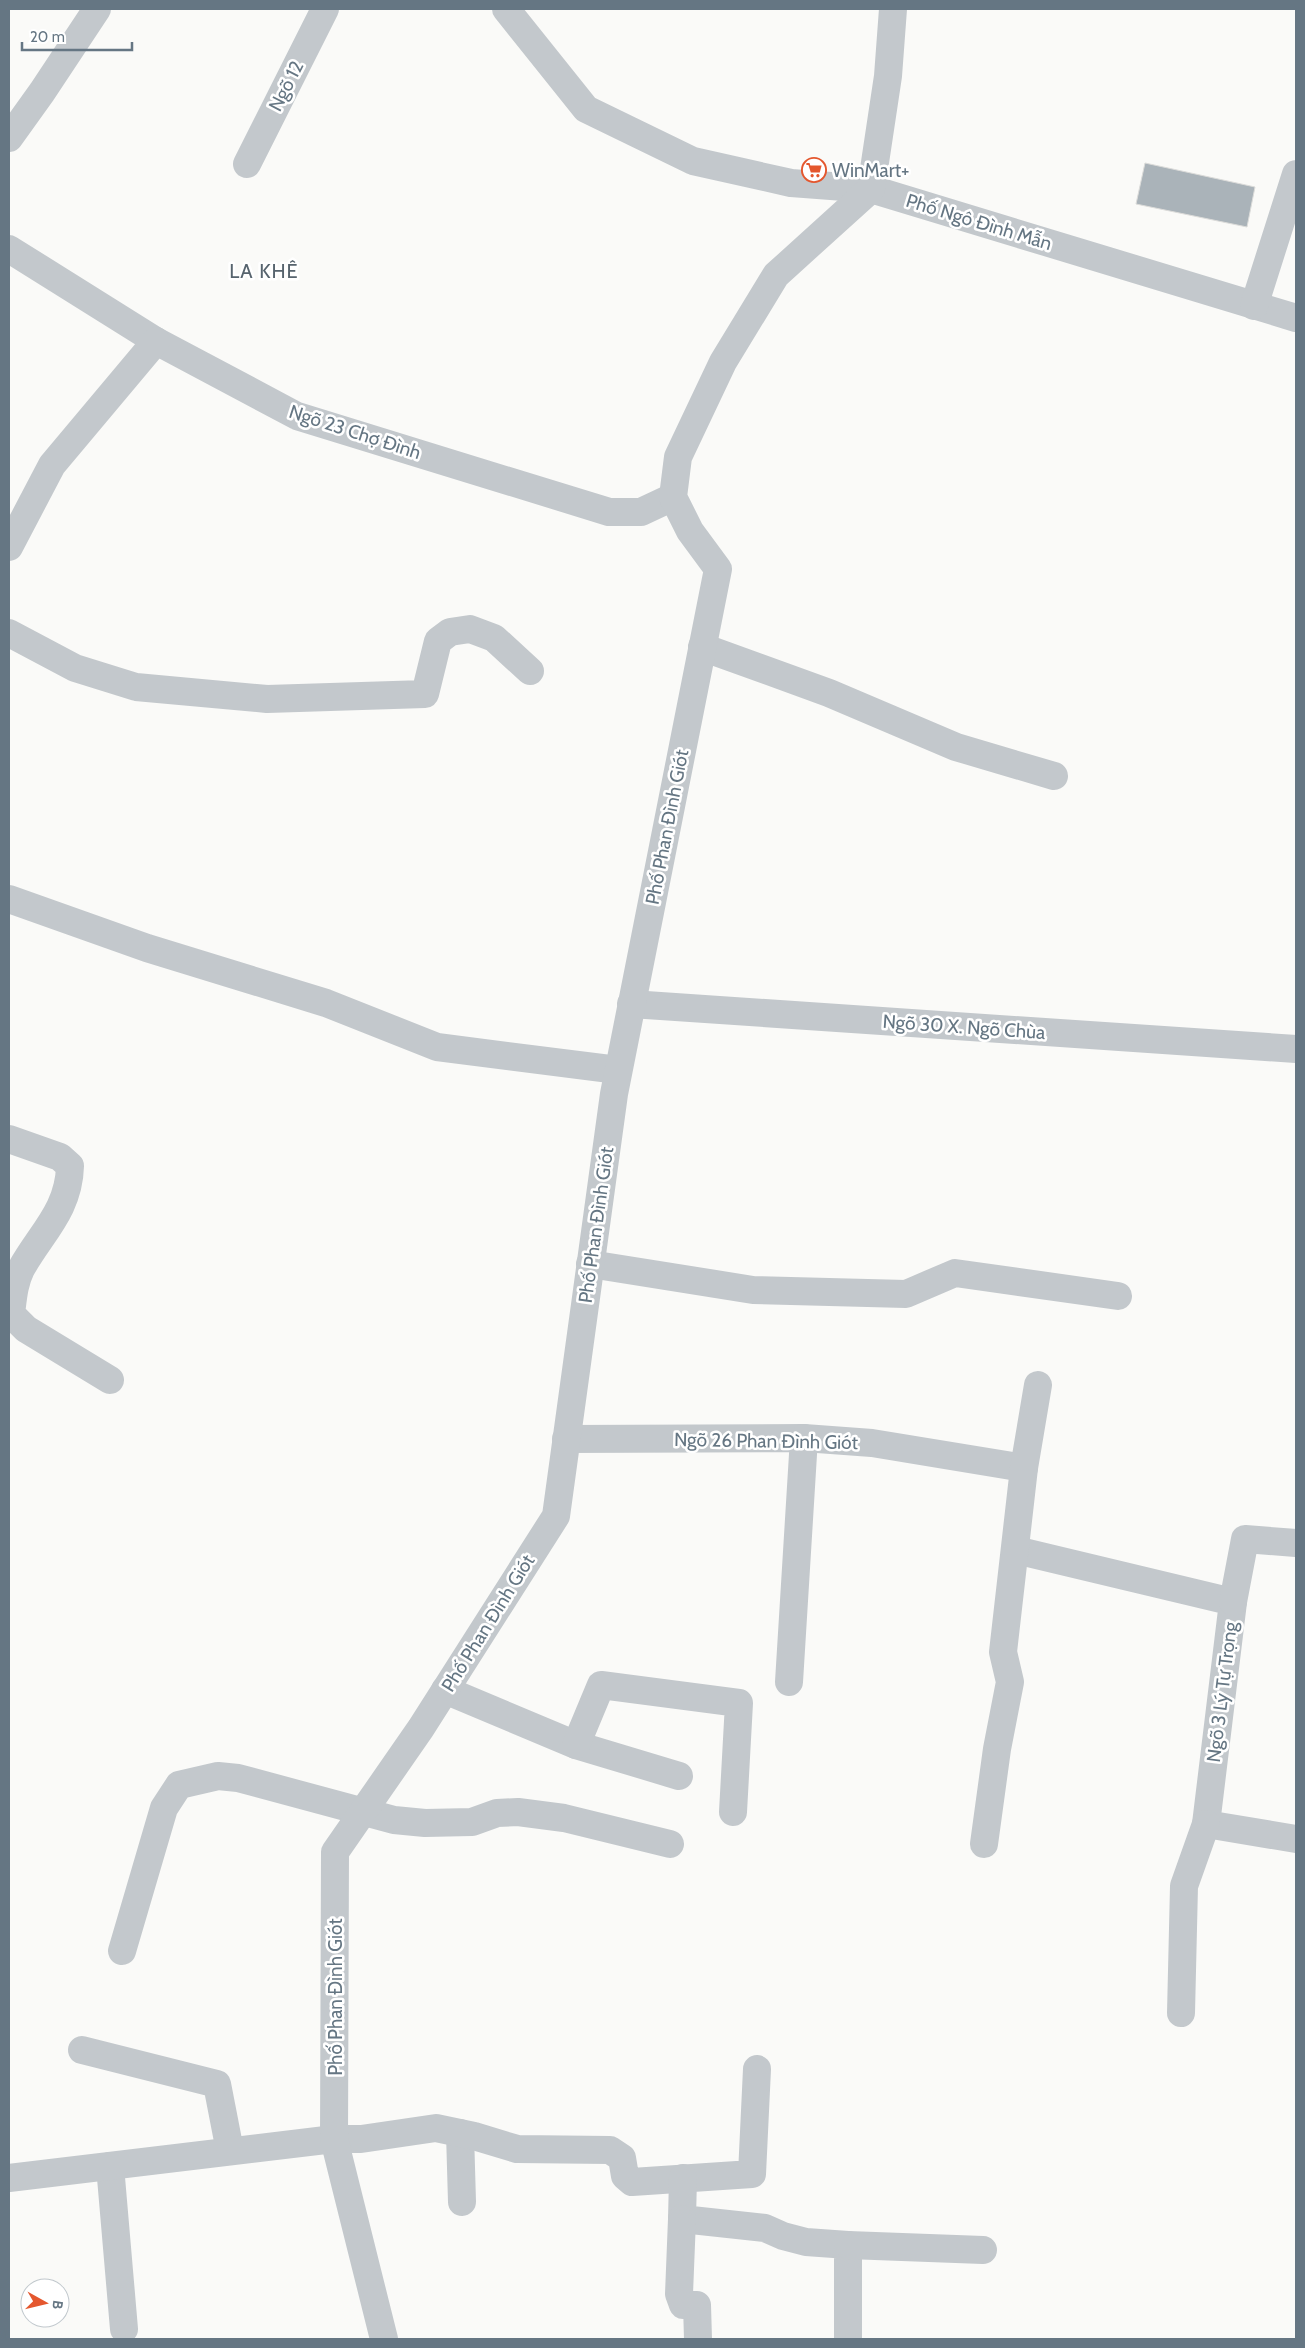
<svg xmlns="http://www.w3.org/2000/svg" width="1305" height="2348" font-family="Cabin,sans-serif">
	<rect width="100%" height="100%" fill="#fafaf8"/>
	<polygon fill="#aab3b9" stroke="#dcdcda" points="1145,163 1255,187 1247,227 1136,204"/>
	<g fill="none" stroke-linecap="round" stroke-linejoin="round">
		<g stroke="#c3c8cc" stroke-width="28">
			<polyline points="506,9 586,109 693,161 791,183 871,189 1296,318"/>
			<polyline points="9,138 42,92 97,9"/>
			<polyline points="247,164 325,9"/>
			<polyline points="9,249 156,341 297,416 609,512 641,512 673,497"/>
			<polyline points="1254,306 1296,174"/>
			<polyline points="9,547 52,465 156,341"/>
			<polyline points="9,633 75,668 136,687 267,699 425,694 438,641 450,632 470,629 494,638 530,671"/>
			<polyline points="702,647 829,693 956,747 1054,776"/>
			<polyline points="9,899 147,948 326,1003 437,1047 618,1070"/>
			<polyline points="631,1004 1296,1049"/>
			<path d="M9,1139l51,18 10,9c-1,44 -29,67 -49,103 -7,14 -8,29 -10,45l15,15 84,51"/>
			<polyline points="590,1264 753,1290 906,1294 955,1273 1118,1296"/>
			<polyline points="566,1439 804,1438 872,1443 1024,1468"/>
			<polyline points="1016,1550 1233,1602 1206,1824 1296,1839"/>
			<polyline points="1233,1602 1245,1539 1296,1543"/>
			<polyline points="789,1682 804,1438"/>
			<polyline points="445,1690 576,1745 679,1776"/>
			<polyline points="576,1745 601,1685 739,1703 733,1812"/>
			<polyline points="984,1844 997,1749 1010,1682 1003,1652 1024,1468 1038,1385"/>
			<polyline points="122,1951 164,1808 179,1785 218,1776 238,1778 394,1820 425,1823 472,1822 497,1813 518,1812 564,1818 670,1844"/>
			<polyline points="1181,2013 1184,1886 1206,1824"/>
			<polyline points="82,2050 217,2084 230,2151"/>
			<polyline points="460,2133 462,2202"/>
			<polyline points="110,2166 124,2329"/>
			<polyline points="9,2178 334,2139 361,2139 436,2128 474,2136 517,2149 610,2150 622,2158 625,2176 632,2182 752,2174 757,2069"/>
			<polyline points="683,2178 682,2219 765,2228 783,2236 806,2242 848,2245 848,2339"/>
			<polyline points="682,2219 679,2294 683,2305 697,2305 698,2339"/>
			<polyline points="848,2245 983,2250"/>
			<polyline points="384,2339 334,2139 335,1852 421,1728 556,1516 614,1094 718,569 690,531 673,497 678,457 723,362 776,275 871,189 888,76 893,9"/>
		</g>
	</g>
	<defs>
		<symbol id="supermarket-ring" viewBox="-11 -11 22 22"><circle r="9.5" fill="#fff" stroke="#e4572e" stroke-width="1.5"/><path d="M-6-5.5h2.5l.6 2H6L4.5 2H-2.5L-4.4-4H-6ZM-1.5 3.2a1.3 1.3 0 1 0 .1 0ZM3 3.2a1.3 1.3 0 1 0 .1 0Z" fill="#e4572e"/></symbol>
	</defs>
	<g fill-rule="evenodd">
		<use href="#supermarket-ring" x="800" y="156" width="28" height="28"/>
	</g>
	<g text-anchor="middle" dominant-baseline="central" stroke-width="5" stroke-linejoin="round" paint-order="stroke">
		<g font-size="19" fill="#657683" stroke="#fff">
			<text transform="translate(286 86) rotate(-63)">Ngõ 12</text>
			<text transform="translate(979 222) rotate(17)">Phố Ngô Đình Mẫn</text>
			<text transform="translate(355 432) rotate(18)">Ngõ 23 Chợ Đình</text>
			<text transform="translate(667 827) rotate(-79)">Phố Phan Đình Giót</text>
			<text transform="translate(964 1027) rotate(4)">Ngõ 30 X. Ngõ Chùa</text>
			<text transform="translate(596 1225) rotate(-82)">Phố Phan Đình Giót</text>
			<text transform="translate(766 1441) rotate(1)">Ngõ 26 Phan Đình Giót</text>
			<text transform="translate(488 1623) rotate(-58)">Phố Phan Đình Giót</text>
			<text transform="translate(1222 1692) rotate(-83)">Ngõ 3 Lý Tự Trọng</text>
			<text transform="translate(335 1997) rotate(-90)">Phố Phan Đình Giót</text>
		</g>
		<g font-size="19" fill="#657683" stroke="#fff" text-anchor="start">
			<text x="832" y="170">WinMart+</text>
		</g>
		<g font-size="20" letter-spacing="1" fill="#57646e" stroke="#fff">
			<text x="264" y="271">LA KHÊ</text>
		</g>
	</g>
	<rect width="1305" height="2348" fill="none" stroke="#657683" stroke-width="20"/>
	<g transform="translate(45 2303) rotate(98)"><circle r="24" fill="#ffffff" stroke="#c1c8cd"/>
	<path d="M0-4L9 19L0 12L-9 19Z" fill="#e4572e"/>
	<text y="-8" font-size="14" font-weight="bold" text-anchor="middle" fill="#657683">B</text>
	</g>
	<path d="M22 42v8h110v-8" fill="none" stroke="#657683" stroke-width="2.5"/>
	<text x="30" y="42" font-size="15" fill="#657683" stroke="#ffffff" stroke-width="4" paint-order="stroke">20 m</text>
</svg>
